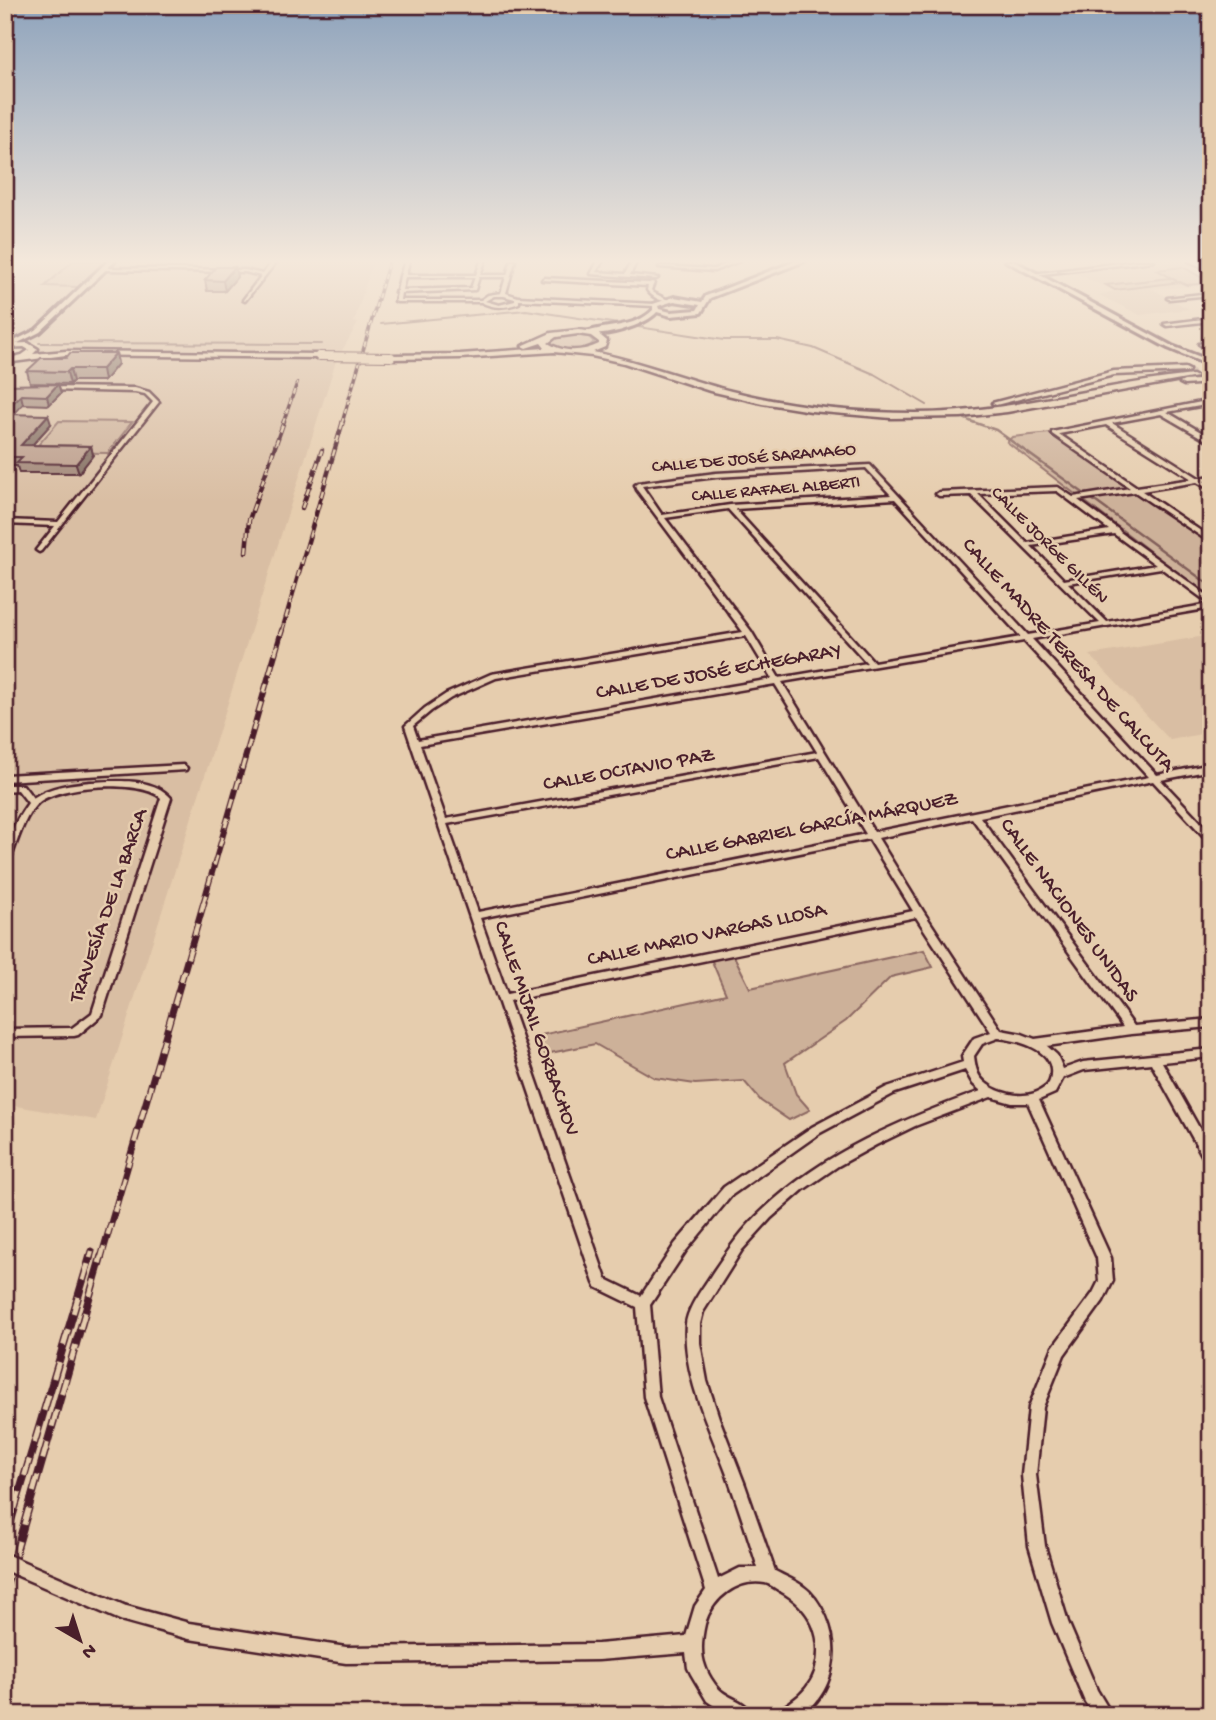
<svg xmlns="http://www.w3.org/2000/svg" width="1216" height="1720" font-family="'Gochi Hand',sans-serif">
	<rect width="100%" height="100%" fill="#e6cdae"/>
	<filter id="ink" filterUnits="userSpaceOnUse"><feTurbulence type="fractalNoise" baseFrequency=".0143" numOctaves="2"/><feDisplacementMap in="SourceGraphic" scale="14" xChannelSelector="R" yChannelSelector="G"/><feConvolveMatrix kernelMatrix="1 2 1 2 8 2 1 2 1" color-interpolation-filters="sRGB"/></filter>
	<g filter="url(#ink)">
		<g fill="#d9bea3">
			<polygon points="5,261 373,261 354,322 358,323 336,361 96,1120 5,1104 5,364 38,355 41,342 5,342"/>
			<polygon points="1182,261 1211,274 1211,289 1205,286 1152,289 1189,309 1140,315 1099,295 1114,291 1075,273"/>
			<polygon points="1211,635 1211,732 1170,740 1090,655"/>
		</g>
		<g fill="#cdb199" stroke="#8c6862" stroke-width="2">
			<polygon points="73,261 106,261 78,287 45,286"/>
			<polygon points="1183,267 1211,283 1187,285 1180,282 1115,290 1106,285 1170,278 1177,281 1157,270"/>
			<path d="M571,335l18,2 5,5c-9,11 -32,10 -43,1l3,-5z"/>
			<polygon points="59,421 132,422 108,453 32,452"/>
			<polygon points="1050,433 1211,543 1211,598 1007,442 1012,437"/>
			<polygon points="924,950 933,967 891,977 846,1021 785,1063 796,1094 810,1110 789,1120 761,1101 744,1081 695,1084 655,1078 595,1044 545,1054 537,1036 726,994 711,959 733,954 750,988"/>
		</g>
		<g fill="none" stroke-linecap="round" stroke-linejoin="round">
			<g stroke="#825f5a" stroke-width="2">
				<polyline points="381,324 526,310 724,340 777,340 813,348 874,374 927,405"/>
				<polyline points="39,343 322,344"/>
				<polyline points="965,419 975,423"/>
			</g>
			<g stroke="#825f5a" stroke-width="2.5">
				<polyline points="970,421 996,430 1086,495"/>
				<polyline points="1092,499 1211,586"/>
			</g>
			<polyline stroke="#c7aa94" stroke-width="8" stroke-dasharray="8 3.5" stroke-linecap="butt" points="1187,374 1211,373"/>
			<defs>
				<g id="minor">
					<polygon points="272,261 277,261 245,301 243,300 261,276 245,272 104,270 102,269 104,268 245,270 263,274"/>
					<path d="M405,261h4l-3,14h70l5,-14h4l-5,14h27l4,-14h4l-9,32 12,4 137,7 2,1 -2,1 -136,-6v3c-13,5 -25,6 -38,-1h-84l-2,-1 2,-8 -2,-1 2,-1 3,-15zM405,277h70l-4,11 -69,2zM479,277h27l-5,16 -13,2 -7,5h-81l1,-7 74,-3zM494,296h10l11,3v2l-16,4 -14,-4z"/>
					<polygon points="598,261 603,261 596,272 625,274 632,261 637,261 630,275 658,278 656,279 591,274"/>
					<polygon points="733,261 740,261 714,271 659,267 661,266 714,269"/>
					<polygon points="1136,261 1154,261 1034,275 1032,274"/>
					<polygon points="1189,261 1196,261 1211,268 1211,271"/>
					<path d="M544,278l105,5 3,-1 2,1 -3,7 3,3 14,7c-6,3 -17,-4 -21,-10l1,-4 -106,-6z"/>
					<polygon points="1211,293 1211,295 1169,299 1167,298"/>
					<polygon points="1211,318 1211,321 1167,326 1164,324"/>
					<polygon points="1211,341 1211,345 1202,346 1199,344"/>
					<polygon points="46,387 135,388 149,392 159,402 41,551 39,552 36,550 55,526 5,524 5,520 58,522 153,402 145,394 135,392 48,390 45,388"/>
					<path d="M1211,400v4l-44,8 44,26v5l-50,-29 -49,9 87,55 12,-2v4l-7,1 7,4v5l-14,-8 -55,9 69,47v5l-76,-51 -57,8 41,30 1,2 91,66v10l-179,31 125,136 54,-11v6l-50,10 50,53v9l-3,-1 -55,-60 -173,36 154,209 77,-7v8l-80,7 -84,12 10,9 6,14 20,-7 128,-13v8l-49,5 49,87v17l-4,-2 -56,-101 -67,7 -21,8 -8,15 -16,7 72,158 2,23 -10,20 -39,54 -21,52 -7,68 9,71 23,76 29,68 15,25h-18l-9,-13 -33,-79 -23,-77 -7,-71 7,-68 24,-60 40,-54 6,-12 -2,-23 -69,-155h-16l-21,-6 -76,29 -39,19 -38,21 -35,24 -32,28 -29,32 -39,62 -3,12v19l7,38 12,37 26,67 30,86c9,5 20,9 29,16 10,7 17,19 22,30 15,35 7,75 -24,98h-25c3,-8 9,-9 15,-14 10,-7 19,-17 23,-29 10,-35 -5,-65 -35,-81 -5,-3 -10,-7 -15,-8 -27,-5 -53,15 -60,41 -3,13 -5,29 0,42 2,7 9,18 14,23 10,10 28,12 33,26h-24l-21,-14 -16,-27 -3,-6 -2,-15 -88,7 -252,3 -157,-24 -72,-20 -2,-6 2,-6 6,-2 66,18 157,24 252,-3 88,-8 9,-30 11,-16 -62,-193 -7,-90 -41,-20 -2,-4 -189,-557 20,-18 21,-14 45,-20 252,-42 -106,-142 -2,-5 3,-2 78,-10 154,-8 158,170 72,-12 -129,-128 -32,1 -3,-2 3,-2 119,-5 15,10 57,-9 -78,-54v-2zM1106,425l86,54 -55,8 -78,-53zM866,468l25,27 -161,10 -68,10 -20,-29 74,-9zM1057,491l52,39 -82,13 -49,-49zM895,499l126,138 -147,25 -139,-153zM728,509l139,154 -88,15 -28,-47 -86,-113zM1114,534l42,31 -92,15 -33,-34zM1161,568l49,36 -103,18 -39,-39zM746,636l26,43 -354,61 -5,-14 18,-15 20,-13 45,-20zM1024,641l125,136 -275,55 -92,-150zM775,684l42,68 -371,67 -26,-74zM819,757l47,77 -388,78 -31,-88zM972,818l151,209 -88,12 -13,-5 -21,-4 -78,-119 -45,-73zM869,839l44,72 -406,83 -27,-76zM916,917l75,115 -17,6 -12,18 1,6 -76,25 -75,40 -88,60 -49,57 -34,52 -35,-17 -97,-278zM998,1038c19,2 56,11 53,36 0,6 -2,11 -7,14 -18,14 -51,6 -64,-11 -4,-6 -5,-13 -6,-21l8,-12zM965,1070l8,14 8,7c-78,28 -157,61 -218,119 -20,18 -35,40 -50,62 -9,15 -25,34 -27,52 -4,49 23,103 40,148 11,31 22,64 32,96h-18l-22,11 -60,-182 -8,-92 35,-53 47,-57 88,-62 75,-40z"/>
					<polygon points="183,765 187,768 186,770 5,781 5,775"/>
					<path d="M91,782c25,-1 62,-5 80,16l-69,217 -24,20 -4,1 -69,1v-8l67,-1 20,-15 69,-215c-19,-19 -103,-13 -123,5 -13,11 -22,42 -28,58l-5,3c0,-22 10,-43 23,-61l-10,-13 -13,1v-6h18l10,13c17,-12 38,-14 58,-16z"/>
				</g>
				<g id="tertiary">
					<polygon points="108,261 115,261 40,332 12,346 8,346 8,344 36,330"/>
					<path d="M796,261h9l-95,37 -9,15 -30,3 -14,-4c-12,14 -57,27 -73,21 22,-9 50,-4 69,-23v-6l21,-7 28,5 4,-6zM674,301l26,4 -3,5 -26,2 -12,-3 -1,-3z"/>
					<polygon points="1006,261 1014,261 1172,346 1211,361 1211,366 1168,348"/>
				</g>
				<g id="secondary">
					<path d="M578,330l18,2 11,9 -2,6 -12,5c47,9 91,27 138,39 59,15 122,22 184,22 96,0 184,-29 278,-38l4,2 -190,35 -46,5 -70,1 -80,-7 -49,-8 -52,-12 -86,-28 -32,-7 -38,-4 -94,6 -69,1 -4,-2 4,-2 69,-1 85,-6 -4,-5 -15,5 -4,-2 29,-13zM578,334l13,2 8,6v2c-17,8 -35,9 -51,-1l8,-6z"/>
					<polygon points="28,343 38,349 33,354 66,351 319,354 323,356 319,358 66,355 5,363 5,359 22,355 29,350 24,347 5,348 5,344"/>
					<polygon points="1185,368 1189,370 1188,372 1114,375 996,405 992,403 1114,371"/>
					<polygon points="1211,379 1211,383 1184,385 1180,383 1184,381"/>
				</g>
			</defs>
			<use href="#minor" stroke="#4a1f2b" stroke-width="5"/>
			<use href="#tertiary" stroke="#4a1f2b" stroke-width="6"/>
			<use href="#secondary" stroke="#4a1f2b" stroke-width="5"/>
			<use href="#minor" fill="#e6cdae" fill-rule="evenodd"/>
			<use href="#tertiary" fill="#e6cdae" fill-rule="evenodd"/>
			<use href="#secondary" fill="#e6cdae" fill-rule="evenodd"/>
			<defs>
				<g id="rail-far4">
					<polyline points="283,423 297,383"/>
					<polyline points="342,423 389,261"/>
				</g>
				<g id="rail-far3">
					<polyline points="302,508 322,450"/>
					<polyline points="246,552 249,520 284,421"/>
					<polyline points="282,631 343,421"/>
				</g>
				<polyline id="rail-far2" points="203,904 282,630"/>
				<g id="rail-far1">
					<polyline points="90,1258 92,1251"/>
					<polyline points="101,1258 204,902"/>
				</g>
				<g id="rail">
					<polyline points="5,1541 90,1257"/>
					<polyline points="5,1590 101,1257"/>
				</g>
			</defs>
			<use href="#rail-far4" stroke="#4a1f2b" stroke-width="3.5"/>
			<use href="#rail-far3" stroke="#4a1f2b" stroke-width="4.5"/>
			<use href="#rail-far2" stroke="#4a1f2b" stroke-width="6"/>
			<use href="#rail-far1" stroke="#4a1f2b" stroke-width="7"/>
			<use href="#rail" stroke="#4a1f2b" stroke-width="8"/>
			<use href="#rail-far4" stroke="#e6cdae" stroke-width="2" stroke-dasharray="5" stroke-linecap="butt"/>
			<use href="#rail-far3" stroke="#e6cdae" stroke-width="2.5" stroke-dasharray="7" stroke-linecap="butt"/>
			<use href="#rail-far2" stroke="#e6cdae" stroke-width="3.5" stroke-dasharray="10" stroke-linecap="butt"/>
			<use href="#rail-far1" stroke="#e6cdae" stroke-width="4.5" stroke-dasharray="12" stroke-linecap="butt"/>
			<use href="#rail" stroke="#e6cdae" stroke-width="5" stroke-dasharray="17" stroke-linecap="butt"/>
			<defs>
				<polyline id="minor-bridge" points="5,1562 123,1613"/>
				<polyline id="secondary-bridge" points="319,356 391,357"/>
			</defs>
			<use href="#minor-bridge" stroke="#4a1f2b" stroke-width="20" stroke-linecap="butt"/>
			<use href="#secondary-bridge" stroke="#4a1f2b" stroke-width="10" stroke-linecap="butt"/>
			<use href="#minor-bridge" stroke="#e6cdae" stroke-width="15"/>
			<use href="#secondary-bridge" stroke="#e6cdae" stroke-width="8"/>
		</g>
		<g fill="#a08677" stroke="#4a1f2b" stroke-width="2">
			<polygon points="235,267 237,277 225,291 207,291 205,280"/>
			<polygon points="116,353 118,364 104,381 73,381 70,384 30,383 27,371 66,358"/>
			<polygon points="5,385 61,393 49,405 23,404 14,414 51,424 32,445 91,446 93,455 79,473 19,473 17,466 5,466"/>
		</g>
		<g fill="#826d61" stroke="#4a1f2b" stroke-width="2">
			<polygon points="235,267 237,277 225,291 223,281"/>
			<polygon points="11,294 12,297 5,303 5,299"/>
			<polygon points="116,353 118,364 104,381 102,369"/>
			<polygon points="70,369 73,381 70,384 67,372"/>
			<polygon points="58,384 61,393 49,405 47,396"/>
			<polygon points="21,395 23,404 5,423 5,411"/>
			<polygon points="48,415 51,424 24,454 21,445"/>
			<polygon points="91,446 93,455 79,473 76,464"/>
		</g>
		<g fill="#ba9c8a" stroke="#4a1f2b" stroke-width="2">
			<polygon points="216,267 235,267 223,281 205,280"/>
			<polygon points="5,294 11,294 5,299"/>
			<polygon points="70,353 116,353 102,369 70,369 67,372 27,371 41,358 66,358"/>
			<polygon points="58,384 47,396 21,395 5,411 5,385"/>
			<polygon points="5,414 48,415 21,445 91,446 76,464 16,463 22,457 5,457"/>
		</g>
	</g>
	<linearGradient id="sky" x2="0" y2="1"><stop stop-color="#8ea3bc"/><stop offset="0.52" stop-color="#f4e8db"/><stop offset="1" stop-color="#f4e8db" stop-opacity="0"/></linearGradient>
	<rect width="1216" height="502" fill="url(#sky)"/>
	<g text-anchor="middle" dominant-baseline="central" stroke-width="5" stroke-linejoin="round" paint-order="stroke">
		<g font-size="18" fill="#4a1f2b" stroke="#e6cdae">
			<text transform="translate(754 459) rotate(-5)">CALLE DE JOSÉ SARAMAGO</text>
			<text transform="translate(776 490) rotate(-5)">CALLE RAFAEL ALBERTI</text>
			<text transform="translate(1049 546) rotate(45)">CALLE JORGE GILLÉN</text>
		</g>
		<g font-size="21" fill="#4a1f2b" stroke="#e6cdae">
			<text transform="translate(1067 656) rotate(48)">CALLE MADRE TERESA DE CALCUTA</text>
			<text transform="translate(719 673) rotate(-10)">CALLE DE JOSÉ ECHEGARAY</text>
			<text transform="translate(629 771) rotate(-10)">CALLE OCTAVIO PAZ</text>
			<text transform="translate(812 828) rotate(-11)">CALLE GABRIEL GARCÍA MÁRQUEZ</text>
			<text transform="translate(110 906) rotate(-71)">TRAVESÍA DE LA BARCA</text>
			<text transform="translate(1068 911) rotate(54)">CALLE NACIONES UNIDAS</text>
			<text transform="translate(707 936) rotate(-12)">CALLE MARIO VARGAS LLOSA</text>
			<text transform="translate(535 1029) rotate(71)">CALLE MIJAIL GORBACHOV</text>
		</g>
	</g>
	<rect width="1216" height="1720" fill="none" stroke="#e6cdae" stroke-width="28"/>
	<rect x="14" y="14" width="1188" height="1692" fill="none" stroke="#4a1f2b" stroke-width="2.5" filter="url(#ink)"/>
	<g transform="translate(80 1640) rotate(141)" stroke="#e6cdae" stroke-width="5" paint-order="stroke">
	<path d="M0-5L12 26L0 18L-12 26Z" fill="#4a1f2b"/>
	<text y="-10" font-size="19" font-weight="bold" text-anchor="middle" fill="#4a1f2b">N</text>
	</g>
</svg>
